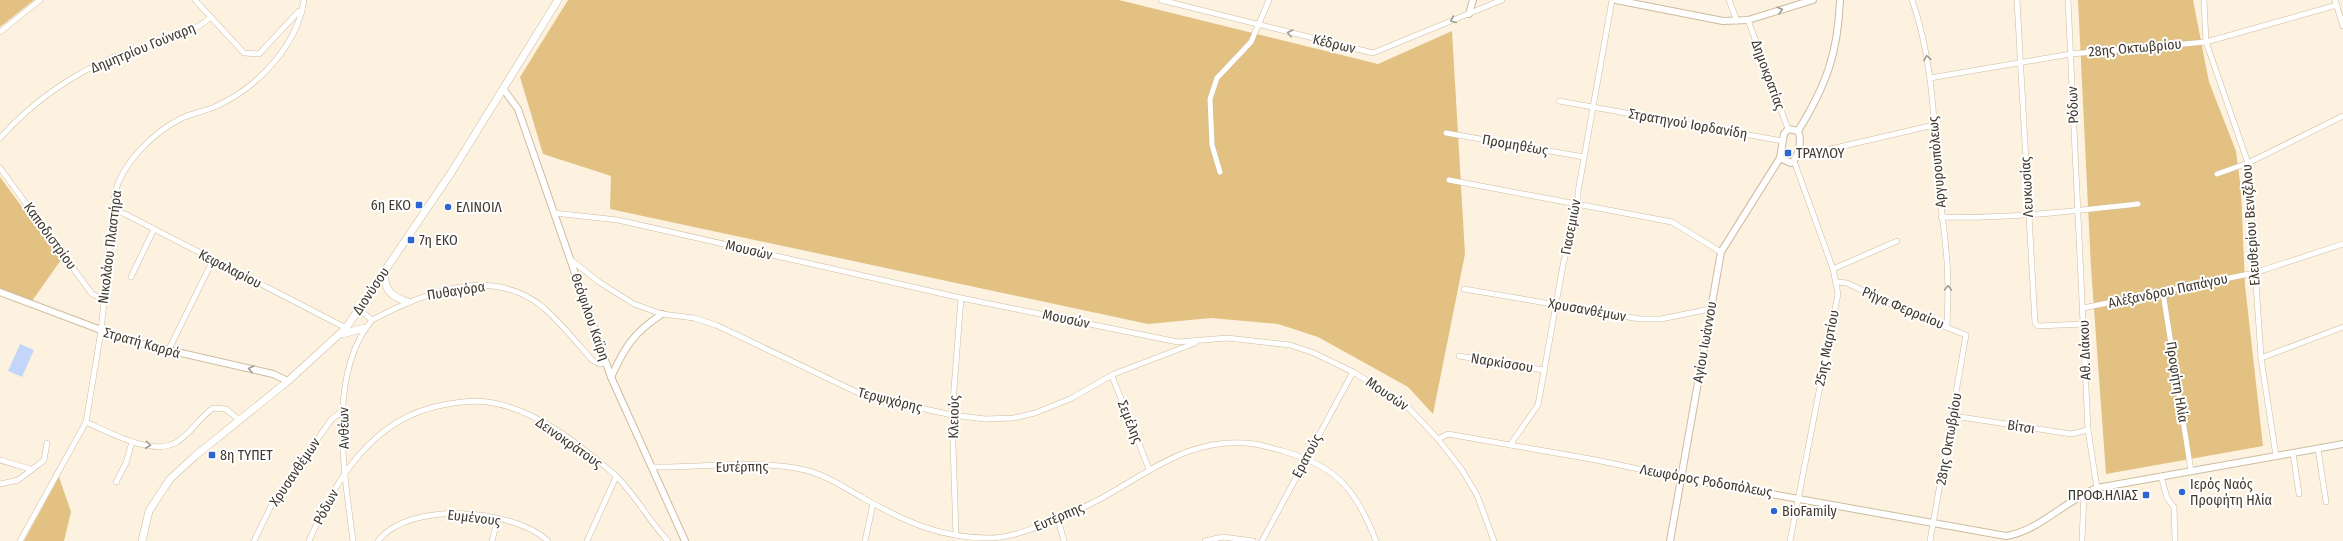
<svg xmlns="http://www.w3.org/2000/svg" width="2343" height="541" font-family="'Fira Sans Condensed',sans-serif">
	<rect width="100%" height="100%" fill="#fdf2e0"/>
	<g fill="#e2c183">
		<polygon points="0,0 34,0 0,27"/>
		<polygon points="568,0 1119,0 1378,64 1452,31 1465,254 1433,414 1408,387 1318,337 1278,324 1211,318 1148,324 610,209 611,176 543,154 520,77"/>
		<polygon points="2078,0 2193,0 2209,82 2236,151 2241,190 2245,285 2263,446 2106,474 2091,268"/>
		<polygon points="0,177 61,260 32,301 0,288"/>
		<polygon points="59,477 71,512 64,541 24,541"/>
	</g>
	<polygon fill="#c3d6f9" points="20,344 34,350 22,377 8,371"/>
	<g fill="none" stroke-linecap="round" stroke-linejoin="round">
		<defs>
			<g id="minor">
				<polyline points="195,0 244,53 259,54 299,11 302,12"/>
				<polyline points="1161,0 1373,53 1502,0"/>
				<polyline points="1729,0 1737,21"/>
				<path d="M1912,0c20,56 22,118 26,177 2,25 6,49 8,73 3,26 2,51 1,76"/>
				<polyline points="2017,0 2035,323 2038,326 2084,324"/>
				<polyline points="2068,0 2088,430 2097,488"/>
				<polyline points="2204,0 2206,42 2248,163 2261,358 2276,456"/>
				<polyline points="2335,0 2343,26"/>
				<polyline points="1748,20 1788,129"/>
				<polyline points="0,32 40,0"/>
				<polyline points="1930,78 2071,54 2206,42 2337,5"/>
				<polyline points="1559,101 1783,141"/>
				<polyline points="1446,133 1584,157"/>
				<path d="M0,138c33,-37 76,-67 122,-84 30,-11 64,-15 89,-37"/>
				<polyline points="1796,157 1934,125"/>
				<polyline points="0,168 92,294 103,299"/>
				<polyline points="1220,172 1212,145 1210,99 1217,78 1251,42 1269,0"/>
				<polyline points="2217,174 2248,163 2343,116"/>
				<polyline points="1449,180 1672,222 1721,252"/>
				<polyline points="114,210 125,214 346,328"/>
				<polyline points="554,213 618,220 961,298 1178,342 1227,338 1290,345 1314,353 1353,372 1404,403 1438,439 1462,470 1477,495 1494,541"/>
				<path d="M1941,217c66,2 132,-6 197,-13"/>
				<polyline points="570,259 599,282 634,304 662,314 694,318 716,325 865,396 952,415 985,419 1014,418 1035,413 1070,399 1114,374 1195,343"/>
				<polyline points="1833,269 1897,241"/>
				<polyline points="131,277 154,229"/>
				<polyline points="1837,282 1847,283 1905,311 1966,335 1930,541"/>
				<polyline points="1464,289 1640,319 1661,319 1710,309"/>
				<polyline points="2163,293 2191,471"/>
				<polyline points="2083,308 2254,273 2343,244"/>
				<polyline points="359,309 372,320"/>
				<polyline points="168,351 213,260"/>
				<polyline points="1459,356 1544,370"/>
				<polyline points="2261,358 2343,327"/>
				<polyline points="1112,376 1149,469"/>
				<polyline points="1954,416 2071,434 2088,430"/>
				<path d="M86,422c23,10 66,35 91,20 14,-9 23,-25 36,-34l13,1 13,11"/>
				<polyline points="1438,439 1448,434 1596,460 1681,478"/>
				<polyline points="1510,445 1538,405 1563,265 1578,204 1578,192 1612,0"/>
				<polyline points="2318,449 2326,502"/>
				<polyline points="2293,453 2299,494"/>
				<polyline points="0,460 30,469"/>
				<path d="M652,467c48,1 107,-8 153,3 21,5 40,18 58,28 41,23 77,40 125,40 19,0 38,-7 55,-13 20,-8 40,-17 59,-27 49,-27 91,-63 153,-54 10,2 21,5 31,8 52,15 71,40 90,89"/>
				<polyline points="2161,476 2167,498 2174,507 2175,541"/>
				<polyline points="116,482 126,463 132,442"/>
				<polyline points="0,484 18,480 38,465 44,460 47,443"/>
				<polyline points="1058,519 1064,541"/>
				<polyline points="956,535 952,415 961,298"/>
				<path d="M20,541l66,-119 15,-91 14,-138c7,-30 38,-60 65,-74 12,-6 27,-8 39,-14 41,-20 78,-60 85,-105"/>
				<polyline points="254,541 273,502 331,420 344,409"/>
				<path d="M309,541c26,-61 63,-123 134,-136 14,-3 30,-5 45,-3 48,7 91,42 127,73 20,19 34,46 53,66"/>
				<path d="M353,541c-8,-66 -27,-166 19,-221 53,-27 119,-56 172,-12 17,15 33,35 48,52l8,4 5,-1"/>
				<path d="M378,541c32,-41 135,-32 170,0"/>
				<polyline points="492,541 498,518"/>
				<polyline points="587,541 616,477"/>
				<polyline points="865,541 873,504"/>
				<polyline points="1205,541 1223,537 1253,541"/>
				<polyline points="1262,541 1353,372"/>
				<polyline points="1790,541 1838,294 1833,269 1794,161"/>
				<polyline points="2082,541 2084,493"/>
			</g>
			<g id="tertiary">
				<polyline points="1616,0 1723,21 1748,20 1813,0"/>
				<polyline points="1469,14 1473,0"/>
				<polyline points="504,90 518,109 611,377 685,541"/>
				<path d="M1788,129l10,2c4,8 1,27 -7,32l-11,-5 4,-24z"/>
				<path d="M1798,131c28,-45 40,-78 42,-131"/>
				<polyline points="0,292 133,342 273,374 288,381"/>
				<path d="M611,377c14,-30 22,-44 51,-63"/>
				<path d="M1681,478l325,58c33,-5 60,-36 91,-48l246,-44"/>
				<polyline points="1670,541 1721,252 1780,158"/>
			</g>
			<g id="secondary">
				<path d="M385,272c-2,18 7,25 23,30"/>
				<polyline points="342,334 365,328"/>
				<polyline points="142,541 149,511 170,479 195,456 288,381 346,328 451,173 558,0"/>
			</g>
		</defs>
		<use href="#minor" stroke="#cdbc9e" stroke-width="6"/>
		<use href="#tertiary" stroke="#cdbc9e" stroke-width="8"/>
		<use href="#secondary" stroke="#cdbc9e" stroke-width="8"/>
		<use href="#minor" stroke="#fff" stroke-width="5"/>
		<use href="#tertiary" stroke="#fff" stroke-width="6"/>
		<use href="#secondary" stroke="#fff" stroke-width="7"/>
	</g>
	<defs><path id="oneway-chevron" d="M-2-3.5L2.5 0L-2 3.5" fill="none" stroke-width="1.6" stroke-linecap="round" stroke-linejoin="round"/></defs>
	<g stroke="#a09c96">
		<use href="#oneway-chevron" transform="translate(1780 10) rotate(-17)"/>
		<use href="#oneway-chevron" transform="translate(1453 20) rotate(158)"/>
		<use href="#oneway-chevron" transform="translate(1290 33) rotate(-166)"/>
		<use href="#oneway-chevron" transform="translate(1927 58) rotate(-99)"/>
		<use href="#oneway-chevron" transform="translate(1948 288) rotate(-89)"/>
		<use href="#oneway-chevron" transform="translate(251 369) rotate(-168)"/>
		<use href="#oneway-chevron" transform="translate(148 445) rotate(7)"/>
	</g>
	<g fill="#2e65d3" stroke="#fff" stroke-width="1.5">
		<rect x="1784" y="149" width="8" height="8" rx="2"/>
		<rect x="415" y="201" width="8" height="8" rx="2"/>
		<circle cx="448" cy="207" r="4"/>
		<rect x="407" y="236" width="8" height="8" rx="2"/>
		<rect x="208" y="451" width="8" height="8" rx="2"/>
		<circle cx="2182" cy="492" r="4"/>
		<rect x="2142" y="491" width="8" height="8" rx="2"/>
		<circle cx="1774" cy="511" r="4"/>
	</g>
	<g text-anchor="middle" dominant-baseline="central" stroke-width="4" stroke-linejoin="round" paint-order="stroke">
		<g font-size="14" fill="#40392d" stroke="#fff">
			<text transform="translate(1334 44) rotate(13)">Κέδρων</text>
			<text transform="translate(143 48) rotate(-22)">Δημητρίου Γούναρη</text>
			<text transform="translate(2135 48) rotate(-5)">28ης Οκτωβρίου</text>
			<text transform="translate(1768 75) rotate(70)">Δημοκρατίας</text>
			<text transform="translate(2073 105) rotate(-92)">Ρόδων</text>
			<text transform="translate(1688 124) rotate(10)">Στρατηγού Ιορδανίδη</text>
			<text transform="translate(1515 145) rotate(10)">Προμηθέως</text>
			<text transform="translate(1937 162) rotate(-95)">Αργυρουπόλεως</text>
			<text transform="translate(2027 187) rotate(-93)">Λευκωσίας</text>
			<text transform="translate(2251 225) rotate(-94)">Ελευθερίου Βενιζέλου</text>
			<text transform="translate(1571 227) rotate(-79)">Γιασεμιών</text>
			<text transform="translate(50 236) rotate(54)">Καποδιστρίου</text>
			<text transform="translate(110 247) rotate(-83)">Νικολάου Πλαστήρα</text>
			<text transform="translate(749 250) rotate(13)">Μουσών</text>
			<text transform="translate(230 269) rotate(27)">Κεφαλαρίου</text>
			<text transform="translate(371 291) rotate(-56)">Διονύσου</text>
			<text transform="translate(456 291) rotate(-9)">Πυθαγόρα</text>
			<text transform="translate(2168 291) rotate(-12)">Αλέξανδρου Παπάγου</text>
			<text transform="translate(1903 308) rotate(23)">Ρήγα Φερραίου</text>
			<text transform="translate(1587 310) rotate(10)">Χρυσανθέμων</text>
			<text transform="translate(590 317) rotate(71)">Θεόφιλου Καϊρη</text>
			<text transform="translate(1066 319) rotate(12)">Μουσών</text>
			<text transform="translate(1705 342) rotate(-80)">Αγίου Ιωάννου</text>
			<text transform="translate(142 343) rotate(16)">Στρατή Καρρά</text>
			<text transform="translate(1827 348) rotate(-79)">25ης Μαρτίου</text>
			<text transform="translate(2085 350) rotate(-92)">Αθ. Διάκου</text>
			<text transform="translate(1502 363) rotate(9)">Ναρκίσσου</text>
			<text transform="translate(2177 382) rotate(81)">Προφήτη Ηλία</text>
			<text transform="translate(1387 394) rotate(34)">Μουσών</text>
			<text transform="translate(890 400) rotate(14)">Τερψιχόρης</text>
			<text transform="translate(954 417) rotate(-89)">Κλειούς</text>
			<text transform="translate(1130 422) rotate(68)">Σεμέλης</text>
			<text transform="translate(2021 427) rotate(9)">Βίτσι</text>
			<text transform="translate(344 428) rotate(-91)">Ανθέων</text>
			<text transform="translate(1949 439) rotate(-80)">28ης Οκτωβρίου</text>
			<text transform="translate(569 443) rotate(35)">Δεινοκράτους</text>
			<text transform="translate(1307 456) rotate(-62)">Ερατούς</text>
			<text transform="translate(742 467) rotate(-1)">Ευτέρπης</text>
			<text transform="translate(295 472) rotate(-56)">Χρυσανθέμων</text>
			<text transform="translate(1706 481) rotate(10)">Λεωφόρος Ροδοπόλεως</text>
			<text transform="translate(326 507) rotate(-62)">Ρόδων</text>
			<text transform="translate(1059 517) rotate(-23)">Ευτέρπης</text>
			<text transform="translate(474 518) rotate(7)">Ευμένους</text>
		</g>
		<g font-size="14" fill="#40392d" stroke="#fff" text-anchor="start">
			<text x="1796" y="153">ΤΡΑΥΛΟΥ</text>
			<text x="411" y="205" text-anchor="end">6η ΕΚΟ</text>
			<text x="456" y="207">ΕΛΙΝΟΙΛ</text>
			<text x="419" y="240">7η ΕΚΟ</text>
			<text x="220" y="455">8η ΤΥΠΕΤ</text>
			<text x="2190" y="484">Ιερός Ναός<tspan x="2190" dy="16">Προφήτη Ηλία</tspan></text>
			<text x="2138" y="495" text-anchor="end">ΠΡΟΦ.ΗΛΙΑΣ</text>
			<text x="1782" y="511">BioFamily</text>
		</g>
	</g>
</svg>
